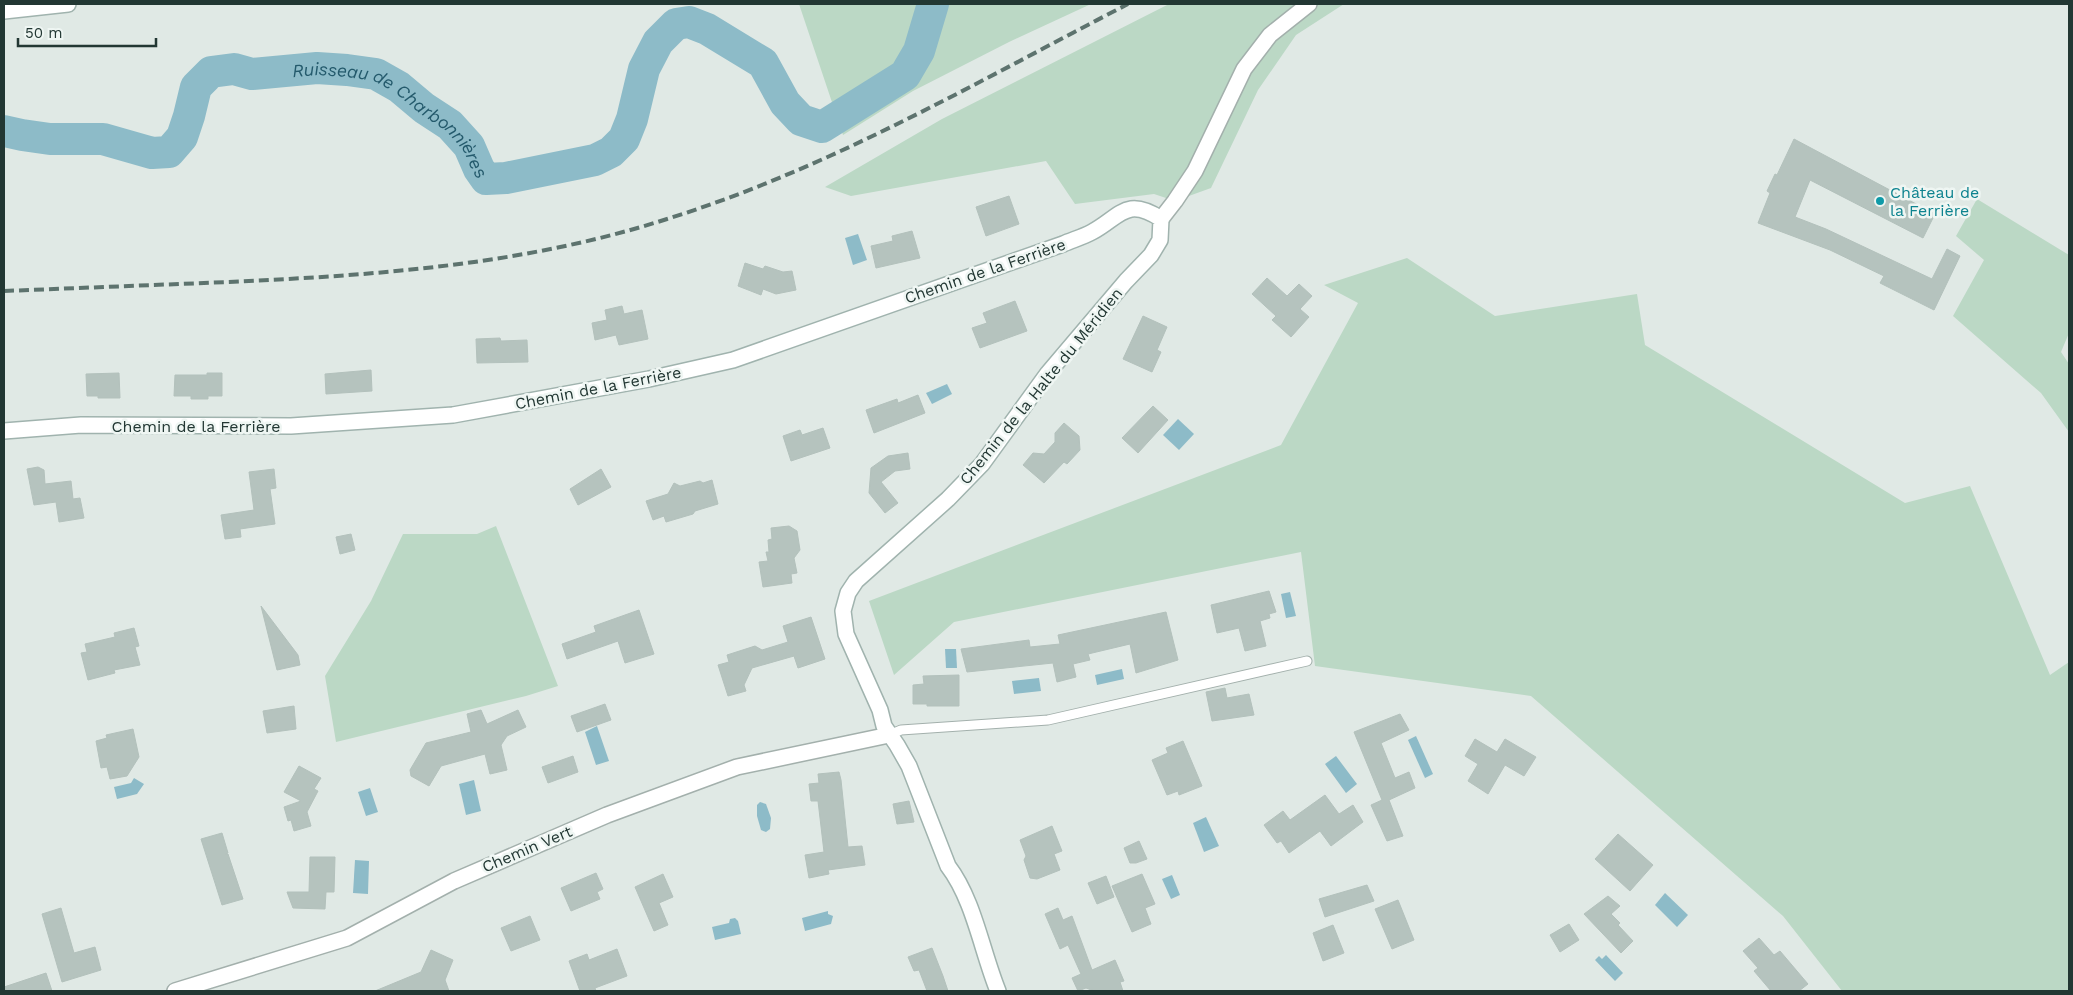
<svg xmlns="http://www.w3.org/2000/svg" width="2073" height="995" font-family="'Work Sans',sans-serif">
	<rect width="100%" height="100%" fill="#e0e9e5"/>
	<g fill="#bbd8c5">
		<polygon points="799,4 1091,4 1009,42 913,91 843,135"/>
		<polygon points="1169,4 1344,4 1296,35 1258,90 1211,188 1175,201 1154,194 1075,204 1046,161 851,196 825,187 942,119"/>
		<polygon points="1977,199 2069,255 2069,333 2061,352 2069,364 2069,432 2041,393 1953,316 1984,260 1956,236"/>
		<polygon points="1407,258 1495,316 1637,294 1645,345 1905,503 1970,486 2050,675 2069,662 2069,991 1842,991 1783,916 1531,696 1315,666 1301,552 954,622 894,675 869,601 1281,445 1358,303 1324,285"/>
		<polygon points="496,526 558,686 526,696 336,742 325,676 371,601 403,534 477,534"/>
	</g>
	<g fill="#8dbbc8">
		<polygon points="858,234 867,260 853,265 845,238"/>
		<polygon points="947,384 952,394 932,404 926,393"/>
		<polygon points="1178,419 1194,434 1179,450 1163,435"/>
		<polygon points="1290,592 1296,616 1286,618 1281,594"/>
		<polygon points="945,649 956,649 957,668 946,668"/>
		<polygon points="1122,669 1124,679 1097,685 1095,675"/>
		<polygon points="1039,678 1041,691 1014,694 1012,681"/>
		<polygon points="597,726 609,761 596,765 585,732"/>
		<polygon points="1416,736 1433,774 1425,778 1408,740"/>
		<polygon points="1336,756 1357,784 1346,793 1325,764"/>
		<polygon points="134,778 144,784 137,794 117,799 114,787 131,783"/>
		<polygon points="474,780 481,811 466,815 459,784"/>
		<polygon points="370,788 378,812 366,816 358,792"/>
		<polygon points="760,802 766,804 771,818 770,829 766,832 761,830 757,816 757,805"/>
		<polygon points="1206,817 1219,846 1204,852 1193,823"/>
		<polygon points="355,860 369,861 368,894 353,893"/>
		<polygon points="1172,875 1180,895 1171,899 1162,879"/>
		<polygon points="1665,893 1688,915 1677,927 1655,905"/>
		<polygon points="828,911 828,914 833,916 831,924 805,931 802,918"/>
		<polygon points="735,918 738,921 741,934 715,940 712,927 729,923 730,919"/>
		<polygon points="1606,955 1623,973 1615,981 1595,960 1599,956 1602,959"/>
	</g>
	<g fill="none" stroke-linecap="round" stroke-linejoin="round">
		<path stroke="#8dbbc8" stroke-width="32" id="s1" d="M4,131l18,4 28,4h53l49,14 17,-1 13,-15 7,-21 7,-29 15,-15 23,-3 18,5 65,-6 30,2 29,4 23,13 25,21 26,17 19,21 10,23 7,10 20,-1 89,-18 16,-8 13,-13 8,-20 12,-50 14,-27 18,-18 13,-2 18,7 56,34 22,40 16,17 21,7 83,-52 14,-24 14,-47"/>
	</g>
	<g fill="#b5c3be" stroke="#b3c1bc">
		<polygon points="1794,139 1935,214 1923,238 1810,180 1795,217 1826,229 1932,279 1947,249 1960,256 1934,310 1880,283 1884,276 1830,250 1758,223 1770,193 1767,191 1775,174 1777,175"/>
		<polygon points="1009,196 1019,224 986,236 976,207"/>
		<polygon points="912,231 920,258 876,268 871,246 893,241 892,236"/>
		<polygon points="745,263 763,269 765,266 783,272 792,271 796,290 776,294 763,289 761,295 738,286"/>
		<polygon points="1267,278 1287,296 1299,284 1312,296 1300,309 1309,317 1291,337 1272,320 1276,316 1252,294"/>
		<polygon points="1015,301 1027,331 980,348 972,328 987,323 983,313"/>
		<polygon points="622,306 624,314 642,310 648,339 619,345 616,335 595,340 592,323 607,320 605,310"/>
		<polygon points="1143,316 1167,327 1157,350 1161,352 1152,372 1123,359"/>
		<polygon points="500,338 501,341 527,340 528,362 477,363 476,339"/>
		<polygon points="371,370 372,391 326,394 325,374"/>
		<polygon points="119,373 120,398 98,398 98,396 87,396 86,374"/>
		<polygon points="207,373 222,373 222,396 208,396 208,399 191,399 191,396 174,396 175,375 207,375"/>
		<polygon points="918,395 925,413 874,433 866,410 897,399 898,403"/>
		<polygon points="1153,406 1168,420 1138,453 1122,438"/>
		<polygon points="1064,423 1079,436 1080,450 1067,464 1064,462 1044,483 1023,465 1033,453 1044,454 1055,442 1055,433"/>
		<polygon points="823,428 830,448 791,461 783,436 800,430 802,435"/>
		<polygon points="908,453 910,469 895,471 881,482 898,503 885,513 869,493 871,468 888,456"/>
		<polygon points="38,467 44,470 45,484 71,481 73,499 80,498 84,518 59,522 56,502 34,505 27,469"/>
		<polygon points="274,469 276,488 270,489 275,524 240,529 241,537 225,539 221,515 254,510 249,472"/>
		<polygon points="601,469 611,487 578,505 570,489"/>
		<polygon points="712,480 718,504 695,511 693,514 666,522 664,516 653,520 646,501 668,494 674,483 680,486 700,481 703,483"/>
		<polygon points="789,526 797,531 800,550 794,558 797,573 791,574 792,583 763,587 759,562 768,561 766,552 769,552 768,540 772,539 771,528"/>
		<polygon points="351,534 355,550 340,554 336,537"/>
		<polygon points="1269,591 1276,612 1269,614 1270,618 1260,621 1266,646 1245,651 1239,628 1217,633 1211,605"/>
		<polygon points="261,606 298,655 300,665 277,670"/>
		<polygon points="639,610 654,654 625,663 618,641 567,659 562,644 596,632 594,626"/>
		<polygon points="1166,612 1178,660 1136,673 1130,644 1088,654 1090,660 1073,664 1076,677 1057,682 1053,663 967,672 961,649 1029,640 1030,647 1060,644 1058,635"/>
		<polygon points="811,617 825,659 798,668 794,656 752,668 744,685 746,691 728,696 718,665 729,662 727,655 755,646 762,650 788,642 783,626"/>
		<polygon points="134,628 139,646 135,647 140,665 114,670 115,673 88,680 81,653 87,652 85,644 115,637 114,633"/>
		<polygon points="959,675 959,706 927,706 927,704 913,704 913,685 924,684 923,676"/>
		<polygon points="1225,688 1227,698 1249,694 1254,715 1212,721 1206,692"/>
		<polygon points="605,704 611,720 577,732 571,716"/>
		<polygon points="294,706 296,729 267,733 263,711"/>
		<polygon points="481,710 487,724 518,710 526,727 507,736 501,745 507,770 490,774 485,754 441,766 429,786 411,776 410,770 426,743 471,732 467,714"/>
		<polygon points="1400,714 1409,730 1381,743 1395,778 1409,772 1415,788 1389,800 1403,836 1387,841 1371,805 1382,800 1354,732"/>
		<polygon points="133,729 139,757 127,776 110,779 107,767 101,768 96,741 107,738 106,735"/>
		<polygon points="1475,739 1497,752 1505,739 1536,757 1524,776 1505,765 1488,794 1468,781 1478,764 1465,756"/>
		<polygon points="1183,741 1202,786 1179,795 1178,791 1167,795 1152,760 1168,753 1166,748"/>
		<polygon points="573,756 578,772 548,783 542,767"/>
		<polygon points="299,766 321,778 314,789 318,791 307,812 311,826 294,831 291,820 288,821 284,807 301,801 284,792"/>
		<polygon points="839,772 841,780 848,847 862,846 865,865 828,870 829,874 809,878 805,855 824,852 818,801 811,801 809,784 819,783 818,774"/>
		<polygon points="1325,795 1339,814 1353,805 1363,822 1331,846 1320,831 1289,853 1281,841 1277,843 1264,825 1283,811 1290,820"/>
		<polygon points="909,801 914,822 897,824 893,804"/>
		<polygon points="1052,826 1062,851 1054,854 1060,870 1037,879 1030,878 1024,860 1026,856 1020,840"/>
		<polygon points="222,833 228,853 225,854 228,854 243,899 222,905 201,839"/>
		<polygon points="1618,834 1653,865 1630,891 1595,859"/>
		<polygon points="1139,841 1147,859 1136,863 1130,863 1124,848"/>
		<polygon points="310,857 335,857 334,892 326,892 325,909 293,908 287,892 309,892"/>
		<polygon points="596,873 603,889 597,892 600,899 571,911 561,888"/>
		<polygon points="663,874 673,897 659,903 668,925 654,931 635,887"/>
		<polygon points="1142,874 1155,904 1145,908 1151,924 1132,932 1112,886"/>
		<polygon points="1106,876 1114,897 1097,904 1088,883"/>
		<polygon points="1367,885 1374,901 1325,917 1319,899"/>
		<polygon points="1608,896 1620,906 1611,914 1620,923 1618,925 1633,941 1621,953 1584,914"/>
		<polygon points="1398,900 1414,940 1392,949 1375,909"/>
		<polygon points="61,908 74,953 95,947 101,970 62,982 42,914"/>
		<polygon points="1058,908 1063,920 1072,916 1092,970 1115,960 1124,981 1120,982 1123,991 1094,991 1086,988 1078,991 1072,978 1081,974 1068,945 1060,949 1045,914"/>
		<polygon points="530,916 540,940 511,951 501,928"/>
		<polygon points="1569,924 1579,940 1560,952 1550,935"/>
		<polygon points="1333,925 1344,953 1323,961 1313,933"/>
		<polygon points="1759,938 1774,955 1780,951 1808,984 1799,991 1771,991 1754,971 1758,968 1743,951"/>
		<polygon points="932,948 943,976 948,991 927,991 919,970 914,971 908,957"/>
		<polygon points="617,949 627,976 595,988 596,991 580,991 569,961 587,954 589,960"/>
		<polygon points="431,950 453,960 445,980 449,991 375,991 421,972"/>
		<polygon points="46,973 52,991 4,991 4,987"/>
	</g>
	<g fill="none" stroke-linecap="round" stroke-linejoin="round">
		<defs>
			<polyline id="lane" points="889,735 901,730 1048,720 1307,661"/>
			<g id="street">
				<polyline points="1161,219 1175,201 1195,171 1244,69 1270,35 1309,4"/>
				<polyline points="175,991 347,938 454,881 607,815 737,767 889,735"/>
			</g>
			<g id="secondary">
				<polyline points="4,11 68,4"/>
				<path d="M4,431l77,-6 210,1 162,-11 196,-36 84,-19 330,-116c9,-4 20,-7 29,-12 28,-15 34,-36 69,-13l-1,21 -9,15 -25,26 -78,92 -66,91 -34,35 -92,82 -8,12 -5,18 3,23 34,76 4,16 13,19 12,21 39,100c26,34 34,86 50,125"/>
			</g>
		</defs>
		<use href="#lane" stroke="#a3b0ac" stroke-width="11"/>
		<use href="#street" stroke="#a3b0ac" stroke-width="18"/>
		<use href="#secondary" stroke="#a0b3ae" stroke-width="18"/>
		<use href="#lane" stroke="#fff" stroke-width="9"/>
		<use href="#street" stroke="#fff" stroke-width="15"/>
		<use href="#secondary" stroke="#fff" stroke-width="15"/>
		<path stroke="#5d736e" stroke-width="4" stroke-dasharray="10 5" stroke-linecap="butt" d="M4,291c75,-3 150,-6 225,-9 149,-7 295,-17 438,-63 163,-51 310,-137 461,-215"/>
	</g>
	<circle fill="#0f9aa8" stroke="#eff6f3" stroke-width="2" cx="1880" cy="201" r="5"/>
	<g text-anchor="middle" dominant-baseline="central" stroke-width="5" stroke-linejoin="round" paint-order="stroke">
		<g font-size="16" fill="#0d838f" stroke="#eff6f3" text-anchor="start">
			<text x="1890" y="192">Château de<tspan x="1890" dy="18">la Ferrière</tspan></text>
		</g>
		<g font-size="16" fill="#223733" stroke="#eff6f3">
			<text transform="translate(985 271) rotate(-19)">Chemin de la Ferrière</text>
			<text transform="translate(1041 386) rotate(-51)">Chemin de la Halte du Méridien</text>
			<text transform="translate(598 388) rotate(-11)">Chemin de la Ferrière</text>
			<text x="196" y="426">Chemin de la Ferrière</text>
			<text transform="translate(527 849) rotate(-23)">Chemin Vert</text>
		</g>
		<g font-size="18" font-style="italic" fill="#245a6c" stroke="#eff6f3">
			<text stroke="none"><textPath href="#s1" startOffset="461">Ruisseau de Charbonnières</textPath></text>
		</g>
	</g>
	<rect width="2073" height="995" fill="none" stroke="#223733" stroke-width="10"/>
	<path d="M18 38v8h138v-8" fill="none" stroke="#223733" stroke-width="2.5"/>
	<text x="25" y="38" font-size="15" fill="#223733" stroke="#eff6f3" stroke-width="4" paint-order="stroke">50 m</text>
</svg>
